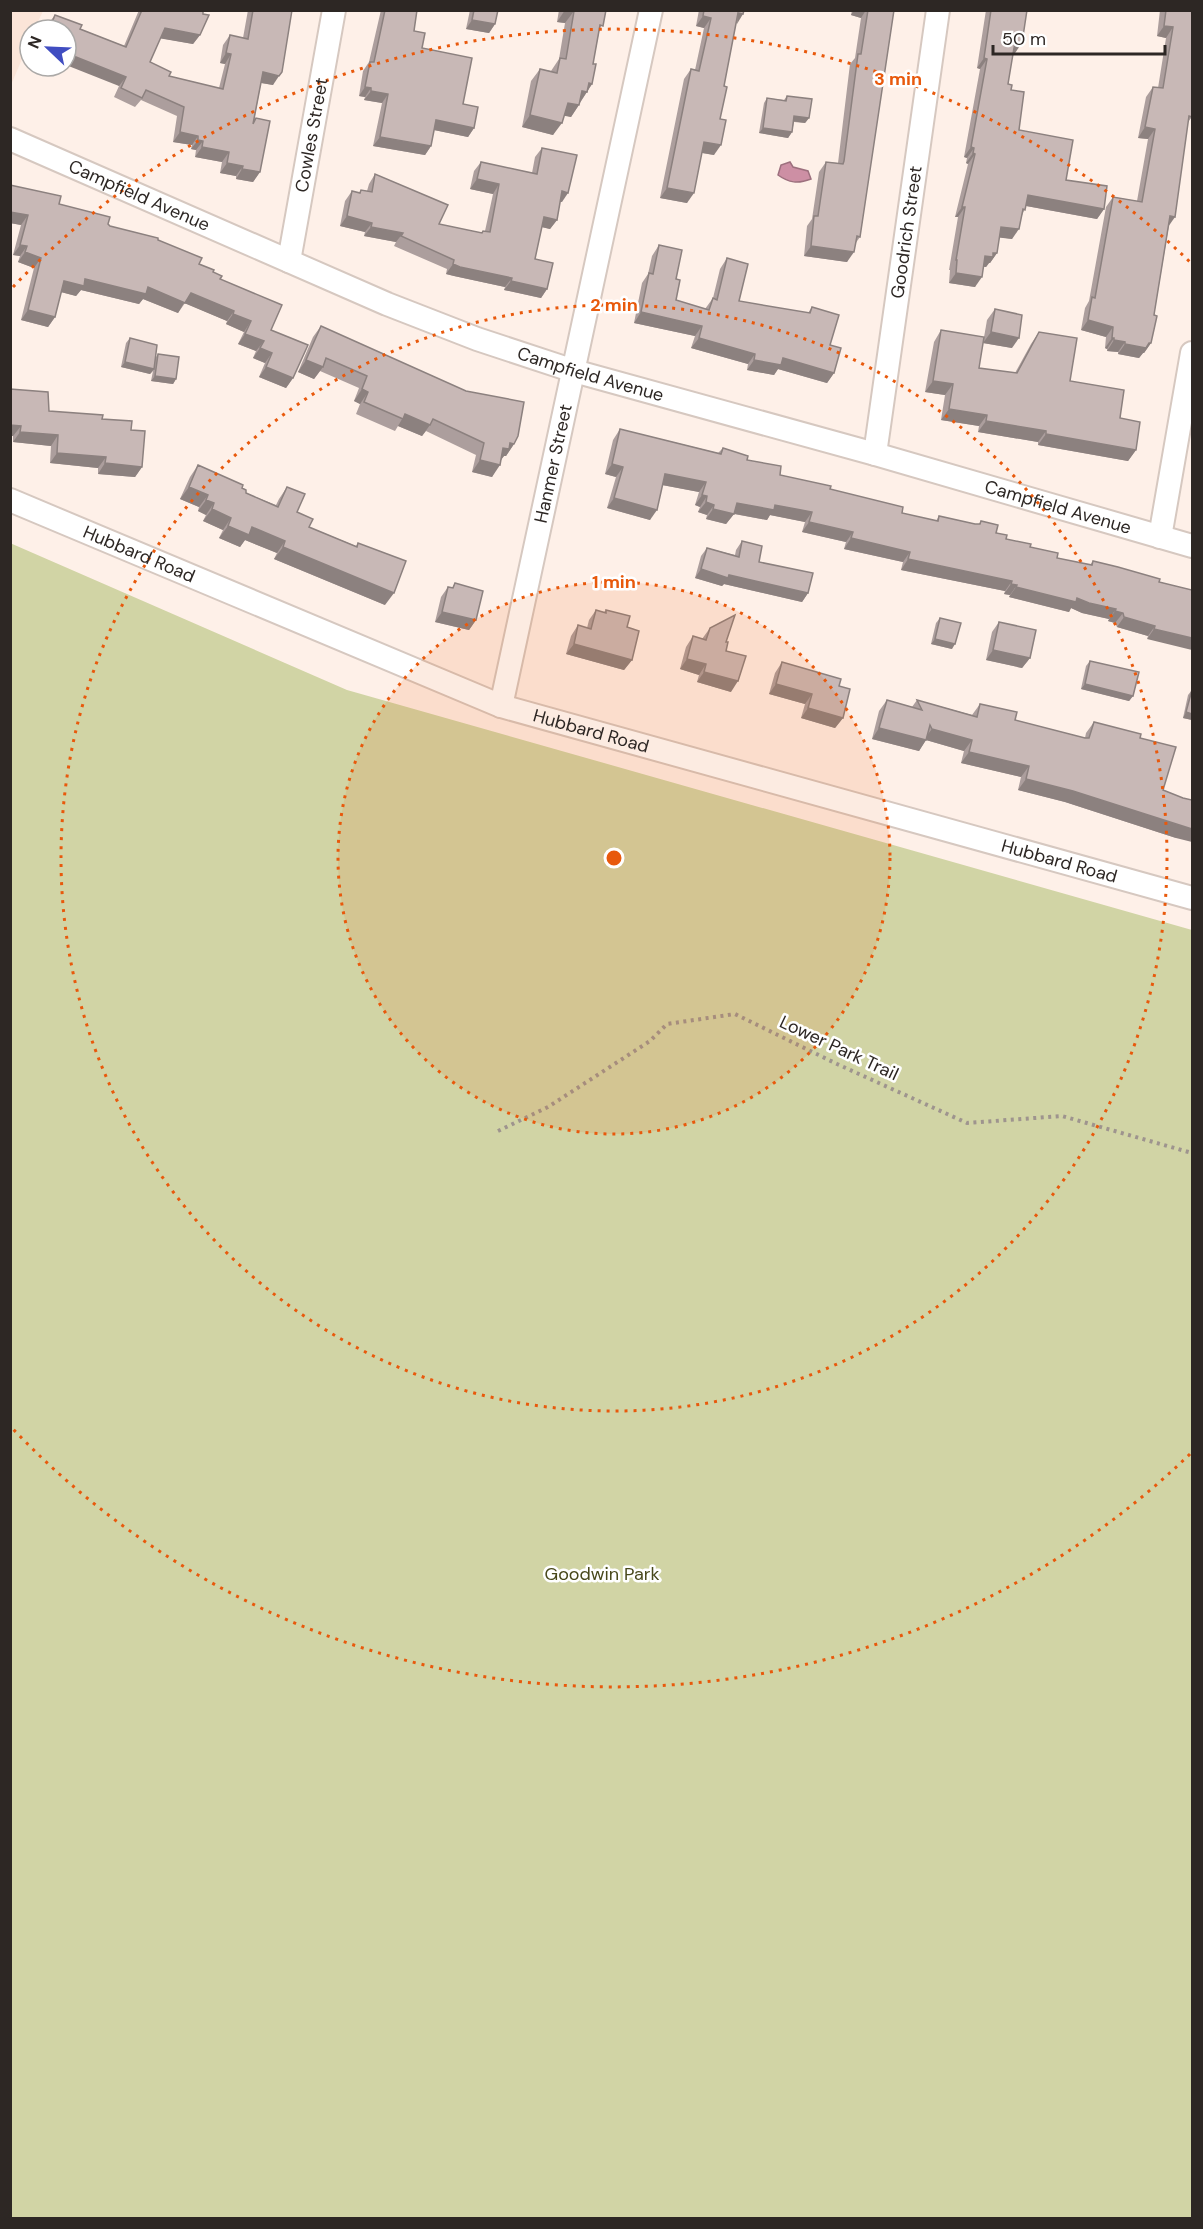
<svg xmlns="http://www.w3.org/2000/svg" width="1203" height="2229" font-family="'DM Sans',sans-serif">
	<rect width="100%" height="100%" fill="#fef0e8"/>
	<polygon fill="#fbe5d8" points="11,10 43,11 34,30 30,30 30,40 11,85"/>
	<polygon fill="#d1d4a5" points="10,543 347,690 1192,930 1192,2218 11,2218"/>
	<path fill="#cd8fa4" stroke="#9d707e" stroke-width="1.5" d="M790,162l3,5 15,4 3,8c-13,5 -22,4 -33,-4l3,-10z"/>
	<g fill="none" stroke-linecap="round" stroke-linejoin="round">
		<defs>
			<g id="minor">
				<path id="s1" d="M10,139l377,165 90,35 97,32 301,83 317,92"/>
				<path id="s2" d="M289,261l45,-251"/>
				<path id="s3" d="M875,454l63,-444"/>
				<path id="s4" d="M10,500l491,206 691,192"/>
				<polyline points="1160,537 1192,353"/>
				<path id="s5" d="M501,706l150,-696"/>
			</g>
		</defs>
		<use href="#minor" stroke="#d6c8c0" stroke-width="26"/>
		<polyline stroke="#9e948e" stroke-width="4" stroke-dasharray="3 4.5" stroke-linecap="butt" points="498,1131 548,1107 650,1041 667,1024 735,1014 837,1064 967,1123 1062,1116 1192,1153"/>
		<use href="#minor" stroke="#fff" stroke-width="22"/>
	</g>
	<g fill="#ac9e9d">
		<polygon points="139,10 203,10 200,35 193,44 160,38 150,62 169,76 219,88 225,64 220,63 223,45 230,35 243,38 248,10 292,10 273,85 261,83 254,121 256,118 260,172 253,182 236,179 236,176 220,173 222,162 195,157 196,150 191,149 192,145 173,142 177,116 141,100 135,107 114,97 119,86 66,30 46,30 48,24 55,15 80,29 124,46"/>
		<polygon points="381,10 417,10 414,31 422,48 463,104 474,128 468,137 434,130 431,146 425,155 373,146 382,103 364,100 365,97 359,96 363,71 369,62"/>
		<polygon points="470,10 498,10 495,24 489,33 466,29"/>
		<polygon points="559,10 606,10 599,32 593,64 592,84 571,117 564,115 553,135 522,127 531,81 540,69 551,71 559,59 565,23 557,22"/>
		<polygon points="699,10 744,10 736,24 724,86 720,119 714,155 702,153 687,203 660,198 684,79 691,69 695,70 704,28 696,26"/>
		<polygon points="852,10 894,10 860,237 855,244 847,262 804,256 807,226 812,219 819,172 826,162 838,163 850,64 855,58 861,18 851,15"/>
		<polygon points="986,10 1027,10 1015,53 1013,53 1008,84 1011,90 1019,130 1066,180 1104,209 1097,219 1026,206 1012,239 999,237 997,253 990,263 989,263 986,267 983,267 975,287 949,283 950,270 949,270 958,217 955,217 968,164 966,163 967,158 964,157 980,69 977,68"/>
		<polygon points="1160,10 1192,10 1192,117 1188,122 1169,225 1154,315 1151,343 1144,353 1143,353 1139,358 1118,354 1118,352 1107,351 1107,349 1105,348 1106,337 1081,330 1085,308 1089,301 1106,207 1113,197 1137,201 1148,139 1138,138 1146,97 1153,87 1158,88 1166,38 1157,36"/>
		<polygon points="787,96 809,118 805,123 794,122 792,132 788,138 759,133 764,103 767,98 784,100"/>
		<polygon points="542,148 562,202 560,202 557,220 550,229 542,227 535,259 547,289 541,298 504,290 505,287 454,276 446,274 447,269 394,246 396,242 364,236 365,232 340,226 345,201 352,191 359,193 361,190 367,191 369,184 375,174 439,224 481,233 483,231 485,231 493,194 470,189 474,171 481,162 532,173 535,157"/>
		<polygon points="10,185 108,224 110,226 158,240 213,272 271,330 293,378 286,388 259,377 265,363 253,358 256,351 238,344 244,332 226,324 227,321 185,303 178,313 143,299 139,304 81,290 76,296 61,292 55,317 48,327 21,320 34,268 18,262 20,256 13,255 21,225 10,223"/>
		<polygon points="659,245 676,279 676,300 705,309 713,298 720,269 727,258 739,301 808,313 812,307 830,345 834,373 827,383 778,369 774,375 747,370 748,364 691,348 695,336 634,323 642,283 648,274 652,256"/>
		<polygon points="995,309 1012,348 983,343 987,320"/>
		<polygon points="321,326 514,444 506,456 504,456 501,460 492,477 472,472 476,455 426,431 422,436 398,426 395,431 356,414 360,404 354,401 359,388 320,371 314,379 298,372 313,337"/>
		<polygon points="941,330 979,368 1015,373 1031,344 1039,332 1070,381 1120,418 1136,450 1128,461 1038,445 1038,442 978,432 979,426 941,420 945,395 925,392 934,342"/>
		<polygon points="130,338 156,357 158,354 176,379 173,384 151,381 153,371 150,374 121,367 126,343"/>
		<polygon points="10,389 49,411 102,419 131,430 142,467 135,477 98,474 98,468 50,463 51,446 13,442 13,436"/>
		<polygon points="620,429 718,453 723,448 780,475 830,489 902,513 936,521 939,516 975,524 979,524 981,521 1006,539 1030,547 1057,558 1090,565 1093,561 1159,582 1192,590 1147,639 1148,636 1117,627 1115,623 1108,621 1109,619 1082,613 1071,608 1069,612 1009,597 1010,595 1004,594 1005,591 901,570 903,562 844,549 846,542 802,532 805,522 770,515 767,520 734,514 726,524 706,519 707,515 698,512 700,507 695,505 699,492 662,485 650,520 607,508 616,477 605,474 613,440"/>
		<polygon points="198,465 242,488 246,493 276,505 279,499 287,487 297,512 309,527 356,546 358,543 385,605 274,559 277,553 245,540 240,547 219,538 223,530 203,521 206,515 198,511 199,507 180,499 190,477"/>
		<polygon points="742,541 759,562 808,593 802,602 724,584 722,586 695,578 701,556 707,548 735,555 736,550"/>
		<polygon points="455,583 476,620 469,630 435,622 441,597 448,587 452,588"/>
		<polygon points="596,610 604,612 606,610 627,627 632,660 624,670 566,654 571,636 578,625 587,628 589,620"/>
		<polygon points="940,618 952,649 931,644 936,623"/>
		<polygon points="999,622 1030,658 1022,668 986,660 992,632"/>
		<polygon points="710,628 726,642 726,651 731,692 697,682 699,675 680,669 686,647 693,636 702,639"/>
		<polygon points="1090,661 1133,696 1129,701 1081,689 1086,666"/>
		<polygon points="782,662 839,686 843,718 835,728 801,718 805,704 769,694 775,673"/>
		<polygon points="1192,690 1192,720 1183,718 1188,695"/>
		<polygon points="887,700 912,707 917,700 972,715 980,704 1015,720 1085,738 1086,733 1094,722 1140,738 1163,790 1176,838 1065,802 1018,790 1021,777 961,763 964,751 926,740 919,751 872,739 879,711"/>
	</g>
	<g fill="#8c817f">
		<polygon points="565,10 574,11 565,23 557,22"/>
		<polygon points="854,10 866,10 861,18 851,15"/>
		<polygon points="738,13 743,14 737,24"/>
		<polygon points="703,16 711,18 704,28 696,26"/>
		<polygon points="472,20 495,24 489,33 466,29"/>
		<polygon points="1164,26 1173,27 1166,38 1157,36"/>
		<polygon points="165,28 200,35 193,44 158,38"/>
		<polygon points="1015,42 1022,43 1015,53 1008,52"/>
		<polygon points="66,53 126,77 119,86 66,65"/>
		<polygon points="226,53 231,54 225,64 220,63"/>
		<polygon points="984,58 987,59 980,69 977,68"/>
		<polygon points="263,72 279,76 273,85 256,82"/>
		<polygon points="589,83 592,84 579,104 582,91"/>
		<polygon points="365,87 371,88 365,97 359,96"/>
		<polygon points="371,91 388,94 382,103 364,100"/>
		<polygon points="568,103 579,105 571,117 560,115"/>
		<polygon points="530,115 562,123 553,135 522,127"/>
		<polygon points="794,116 809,118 805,123 791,121"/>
		<polygon points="436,120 474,128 468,137 429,129"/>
		<polygon points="1145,127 1155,129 1148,139 1138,138"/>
		<polygon points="763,128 792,132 788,138 759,133"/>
		<polygon points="180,132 198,136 192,145 173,142"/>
		<polygon points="380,137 431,146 425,155 373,146"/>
		<polygon points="198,140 203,141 196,150 191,149"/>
		<polygon points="704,142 721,145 714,155 697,152"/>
		<polygon points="202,147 229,152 222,162 195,157"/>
		<polygon points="971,147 974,148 967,158 964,157"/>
		<polygon points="973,153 975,154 968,164 966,163"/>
		<polygon points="227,163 243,166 236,176 220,173"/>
		<polygon points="242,169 260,172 253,182 236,179"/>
		<polygon points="477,179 499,184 493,194 470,189"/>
		<polygon points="667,188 694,193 687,203 660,198"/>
		<polygon points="562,191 568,193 562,202 556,201"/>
		<polygon points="1028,195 1104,209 1097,219 1021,205"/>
		<polygon points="962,207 965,207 958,217 955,217"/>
		<polygon points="10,212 28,215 21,225 10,223"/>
		<polygon points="347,216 372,223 365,232 340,226"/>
		<polygon points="1170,216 1175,217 1168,227"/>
		<polygon points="544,217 557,220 550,229 537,226"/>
		<polygon points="371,227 403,233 396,242 364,236"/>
		<polygon points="1001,227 1019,229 1012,239 994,237"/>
		<polygon points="20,245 27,246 20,256 13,255"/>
		<polygon points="811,246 854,252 847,262 804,256"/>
		<polygon points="25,252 41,258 34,268 18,262"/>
		<polygon points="993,253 997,253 990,263 989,263 986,267 978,266 985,256"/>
		<polygon points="453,264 512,278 505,287 454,276 446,274"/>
		<polygon points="956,273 982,277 975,287 949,283"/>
		<polygon points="85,279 191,293 234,311 227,321 184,303 178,313 143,299 139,304 81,290 76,296 57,291 64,281"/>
		<polygon points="511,281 547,289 541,298 504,290"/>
		<polygon points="28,310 55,317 48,327 21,320"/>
		<polygon points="641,312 702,326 695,336 634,323"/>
		<polygon points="233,314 251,321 244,332 226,324"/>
		<polygon points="1088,320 1113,327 1106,337 1081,330"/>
		<polygon points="991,332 1019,338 1012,348 983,343"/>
		<polygon points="245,334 264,341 256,351 238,344"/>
		<polygon points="699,338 755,354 748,364 691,348"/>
		<polygon points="1112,338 1114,338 1107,349 1105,348"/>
		<polygon points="1114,340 1125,342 1118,352 1107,351"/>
		<polygon points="1149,343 1151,343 1144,353 1143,353 1139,358 1118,354 1125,344"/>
		<polygon points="260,348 272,353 265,363 253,358"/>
		<polygon points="783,358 834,373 827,383 778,369 774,375 747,370 754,360"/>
		<polygon points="306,360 323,367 314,379 298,372"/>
		<polygon points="125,362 154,369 150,374 121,367"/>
		<polygon points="266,367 293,378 286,388 259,377"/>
		<polygon points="155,376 176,379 173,384 151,381"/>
		<polygon points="933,381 953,384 945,395 925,392"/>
		<polygon points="362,389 368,392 360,404 354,401"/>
		<polygon points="949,409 987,415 979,426 941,420"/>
		<polygon points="405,414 430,425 422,436 398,426"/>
		<polygon points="986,421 1046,431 1038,442 978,432"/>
		<polygon points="10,425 21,426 13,436 10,436"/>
		<polygon points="20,432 58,435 51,446 13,442"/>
		<polygon points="1046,434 1136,450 1128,461 1038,445"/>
		<polygon points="510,443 514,444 506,456 504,456 500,461 503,448"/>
		<polygon points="57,453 106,457 98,468 50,463"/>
		<polygon points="480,460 500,465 492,477 472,472"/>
		<polygon points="105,463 142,467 135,477 98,474"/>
		<polygon points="612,464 623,467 616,477 605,474"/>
		<polygon points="665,474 706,482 699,492 657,484"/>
		<polygon points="189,487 208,495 199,507 180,499"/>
		<polygon points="702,495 707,496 700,507 695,505"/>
		<polygon points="614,498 657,510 650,520 607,508"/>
		<polygon points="206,500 214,503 206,515 198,511"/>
		<polygon points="706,502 714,505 707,515 698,512"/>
		<polygon points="737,503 775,505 812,512 805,522 770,515 767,520 730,513"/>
		<polygon points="212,509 231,518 223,530 203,521"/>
		<polygon points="713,509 734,514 726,524 706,519"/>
		<polygon points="809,522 853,532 846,542 802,532"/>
		<polygon points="228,526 252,527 285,541 277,553 245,540 240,547 219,538"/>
		<polygon points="851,538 910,552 903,562 844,549"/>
		<polygon points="283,547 394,593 385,605 274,559"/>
		<polygon points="908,559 1012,581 1005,591 901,570"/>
		<polygon points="701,569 729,575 808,593 802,602 724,584 722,586 695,578"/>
		<polygon points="1011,584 1017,585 1010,595 1004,594"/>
		<polygon points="1016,587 1077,598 1116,609 1109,619 1082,613 1071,608 1069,612 1009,597"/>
		<polygon points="1115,611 1123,613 1115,623 1108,621"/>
		<polygon points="442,612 476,620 469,630 435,622"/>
		<polygon points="1124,617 1155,626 1148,636 1117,627"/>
		<polygon points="1154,629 1192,638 1192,650 1147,639"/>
		<polygon points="935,639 955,644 952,649 931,644"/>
		<polygon points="574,644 632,660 624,670 566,654"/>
		<polygon points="993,650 1030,658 1022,668 986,660"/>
		<polygon points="687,659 706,664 699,675 680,669"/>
		<polygon points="704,672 738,681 731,692 697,682"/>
		<polygon points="776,684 812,694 805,704 769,694"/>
		<polygon points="1085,684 1133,696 1129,701 1081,689"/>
		<polygon points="808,708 843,718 835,728 801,718"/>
		<polygon points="1186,712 1192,714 1192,720 1183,718"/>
		<polygon points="879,728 924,739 932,729 972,740 964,751 926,740 919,751 872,739"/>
		<polygon points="969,752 1029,766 1021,777 961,763"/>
		<polygon points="1026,779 1073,791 1192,829 1192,842 1176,838 1065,802 1018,790"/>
	</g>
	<g fill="#c8b8b6" stroke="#8c817f" stroke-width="1.5">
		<polygon points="142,10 203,10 203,14 209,15 200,35 165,28 150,62 171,72 169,76 223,89 231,54 226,53 230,35 248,39 253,10 292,10 282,72 279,76 263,72 253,124 256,118 270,121 260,172 242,169 243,166 227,163 229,152 202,147 203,141 198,140 198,136 180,132 184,107 146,90 142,98 121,88 126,77 66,53 66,30 49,30 55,15 82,25 80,29 126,47"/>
		<polygon points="385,10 417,10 414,31 425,33 422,48 472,58 463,104 478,107 474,128 436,120 431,146 380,137 388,94 371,91 371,88 365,87 370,62 374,62"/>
		<polygon points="474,10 498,10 495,24 472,20"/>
		<polygon points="570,10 606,10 603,26 600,25 593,64 596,64 592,84 589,83 587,92 582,91 579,105 568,103 562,123 530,115 540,69 557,73 560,58 566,59 574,11"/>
		<polygon points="704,10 744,10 743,14 738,13 724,86 727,87 720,119 726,120 721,145 704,142 694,193 667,188 691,69 699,71 711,18 703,16"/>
		<polygon points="868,10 894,10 860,237 857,236 854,252 811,246 814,216 818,216 826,162 843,164 844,161 858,54 861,54"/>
		<polygon points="991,10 1027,10 1022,43 1015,42 1008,84 1012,85 1011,90 1024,92 1019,130 1073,140 1066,180 1107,186 1104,209 1028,195 1025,210 1023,209 1019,229 1001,227 997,253 993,253 993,257 985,256 982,277 956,273 957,260 956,260 965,207 962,207 975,154 973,153 974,148 971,147 987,59 984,58"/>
		<polygon points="1166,10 1192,10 1192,117 1189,116 1175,217 1170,216 1154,315 1157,316 1151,343 1149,343 1146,348 1125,344 1125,342 1114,340 1114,338 1112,338 1113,327 1088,320 1092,297 1095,298 1113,197 1142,202 1155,129 1145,127 1153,87 1163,88 1173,27 1164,26"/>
		<polygon points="787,96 812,99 809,118 794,116 792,132 763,128 767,98 786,101"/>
		<polygon points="542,148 577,155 568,193 562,191 557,220 544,217 535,259 553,263 547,289 511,281 512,278 460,267 453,264 454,260 401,236 403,233 371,227 372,223 347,216 352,191 360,193 361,190 372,192 375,174 448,205 439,224 482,233 483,231 490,232 499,184 477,179 481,162 537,174"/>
		<polygon points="10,185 61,196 59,204 110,217 108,224 110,226 158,238 158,240 202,258 199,264 214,270 213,272 222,276 220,279 282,305 271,330 308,345 293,378 266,367 272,353 260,348 264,341 245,334 251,321 233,314 234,311 191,293 185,303 148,287 146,294 85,279 84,286 64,281 55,317 28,310 41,258 25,252 27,246 20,245 28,215 10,212"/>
		<polygon points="659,245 682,250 676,279 680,280 676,300 709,310 713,298 717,300 727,258 748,264 739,301 810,313 812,307 839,315 830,345 841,348 834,373 783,358 781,365 754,360 755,354 699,338 702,326 641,312 649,273 653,274"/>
		<polygon points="995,309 1022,315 1019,338 991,332"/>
		<polygon points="321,326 466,391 524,402 518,436 514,444 510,443 509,449 503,448 500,465 480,460 484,443 433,419 430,425 405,414 403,419 364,402 368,392 362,389 367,376 326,358 323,367 306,360"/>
		<polygon points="941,330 984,337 979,368 1017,373 1039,332 1077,338 1070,381 1124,390 1120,418 1140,422 1136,450 1046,434 1046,431 986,421 987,415 949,409 953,384 933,381"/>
		<polygon points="130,338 157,345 154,369 125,362"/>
		<polygon points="158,354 179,357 176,379 155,376"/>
		<polygon points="10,389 48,392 49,411 103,415 102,419 132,421 131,430 145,431 142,467 105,463 106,457 57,453 58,435 20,432 21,426 10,425"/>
		<polygon points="620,429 721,454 723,448 748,456 747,460 781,466 780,475 831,486 830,489 903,507 902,513 938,521 939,516 975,524 980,524 981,521 998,525 996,533 1007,535 1006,539 1031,544 1030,547 1058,553 1057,558 1092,565 1093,561 1118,567 1160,579 1159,582 1192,590 1192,638 1154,629 1155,626 1124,617 1123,613 1115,611 1116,609 1089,603 1077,598 1076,602 1016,587 1017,585 1011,584 1012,581 908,559 910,552 851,538 853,532 809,522 812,512 775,505 774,510 737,503 734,514 713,509 714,505 706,502 707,496 702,495 706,482 665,474 657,510 614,498 623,467 612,464"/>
		<polygon points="198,465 243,485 242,488 246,490 246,493 278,507 287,487 305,494 297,512 313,519 309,527 357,547 358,543 406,561 394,593 283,547 285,541 252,527 249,535 228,526 231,518 212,509 214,503 206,500 208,495 189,487"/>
		<polygon points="742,541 762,546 759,562 813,573 808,593 729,575 728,578 701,569 707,548 739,557"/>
		<polygon points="455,583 483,591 476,620 442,612 448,587 453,588"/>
		<polygon points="596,610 606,613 606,610 630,616 627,627 639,631 632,660 574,644 578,625 591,629"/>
		<polygon points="735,615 726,642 728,642 726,651 746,656 738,681 704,672 706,664 687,659 693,636 706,640 710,628"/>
		<polygon points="940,618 961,623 955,644 935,639"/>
		<polygon points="999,622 1036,630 1030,658 993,650"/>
		<polygon points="1090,661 1139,672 1133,696 1085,684"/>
		<polygon points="782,662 841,679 839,686 850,689 843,718 808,708 812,694 776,684"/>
		<polygon points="1192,690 1192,714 1186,712"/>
		<polygon points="887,700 922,710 917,700 977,717 980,704 1017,712 1015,720 1085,738 1089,738 1094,722 1141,734 1140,738 1176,747 1163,790 1183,798 1192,800 1192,829 1073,791 1026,779 1029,766 969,752 972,740 932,729 930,725 926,740 879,728"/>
	</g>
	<circle cx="614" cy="858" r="276" fill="#e8590c" fill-opacity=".12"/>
	<g fill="none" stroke="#e8590c" stroke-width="3" stroke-dasharray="3 6">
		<circle cx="614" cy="858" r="276"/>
		<circle cx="614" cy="858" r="553"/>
		<path d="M1190 1454A829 829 0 0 1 13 1429M13 287A829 829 0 0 1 1190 262"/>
	</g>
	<g text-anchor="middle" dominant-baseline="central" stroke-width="5" stroke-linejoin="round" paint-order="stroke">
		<g font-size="18" fill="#2d2724" stroke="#fff">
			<text stroke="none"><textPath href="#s2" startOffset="128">Cowles Street</textPath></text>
			<text stroke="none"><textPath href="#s1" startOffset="141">Campfield Avenue</textPath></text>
			<text stroke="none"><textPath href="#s3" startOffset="224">Goodrich Street</textPath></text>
			<text stroke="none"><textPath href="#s1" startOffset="627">Campfield Avenue</textPath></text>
			<text stroke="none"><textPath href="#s5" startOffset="248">Hanmer Street</textPath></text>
			<text stroke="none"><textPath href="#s1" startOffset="1113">Campfield Avenue</textPath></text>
			<text stroke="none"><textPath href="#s4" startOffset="140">Hubbard Road</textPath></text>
			<text stroke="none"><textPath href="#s4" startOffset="626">Hubbard Road</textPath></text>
			<text stroke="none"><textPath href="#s4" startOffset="1112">Hubbard Road</textPath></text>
			<text transform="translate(839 1048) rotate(25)">Lower Park Trail</text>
		</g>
		<g font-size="18" fill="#48481b" stroke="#fff">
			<text x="602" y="1574">Goodwin Park</text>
		</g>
	</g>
	<circle cx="614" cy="858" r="9" fill="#e8590c" stroke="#fff" stroke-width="3"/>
	<g font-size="18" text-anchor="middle" font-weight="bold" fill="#e8590c" stroke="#fff" stroke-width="5" stroke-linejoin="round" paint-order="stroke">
		<text x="898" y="85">3 min</text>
		<text x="614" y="311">2 min</text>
		<text x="614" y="588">1 min</text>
	</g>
	<rect width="1203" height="2229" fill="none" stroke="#2d2724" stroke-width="24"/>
	<g transform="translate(48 48) rotate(293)"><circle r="28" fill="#ffffff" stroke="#aba9a7" stroke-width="1.5"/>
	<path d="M0-4.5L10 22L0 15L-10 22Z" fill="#404dc1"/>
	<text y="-9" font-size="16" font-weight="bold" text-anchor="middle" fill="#2d2724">N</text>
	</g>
	<path d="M993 45v9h172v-9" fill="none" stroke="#2d2724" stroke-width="3"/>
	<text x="1002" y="45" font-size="18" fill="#2d2724" stroke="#ffffff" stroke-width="4.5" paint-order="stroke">50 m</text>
</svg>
